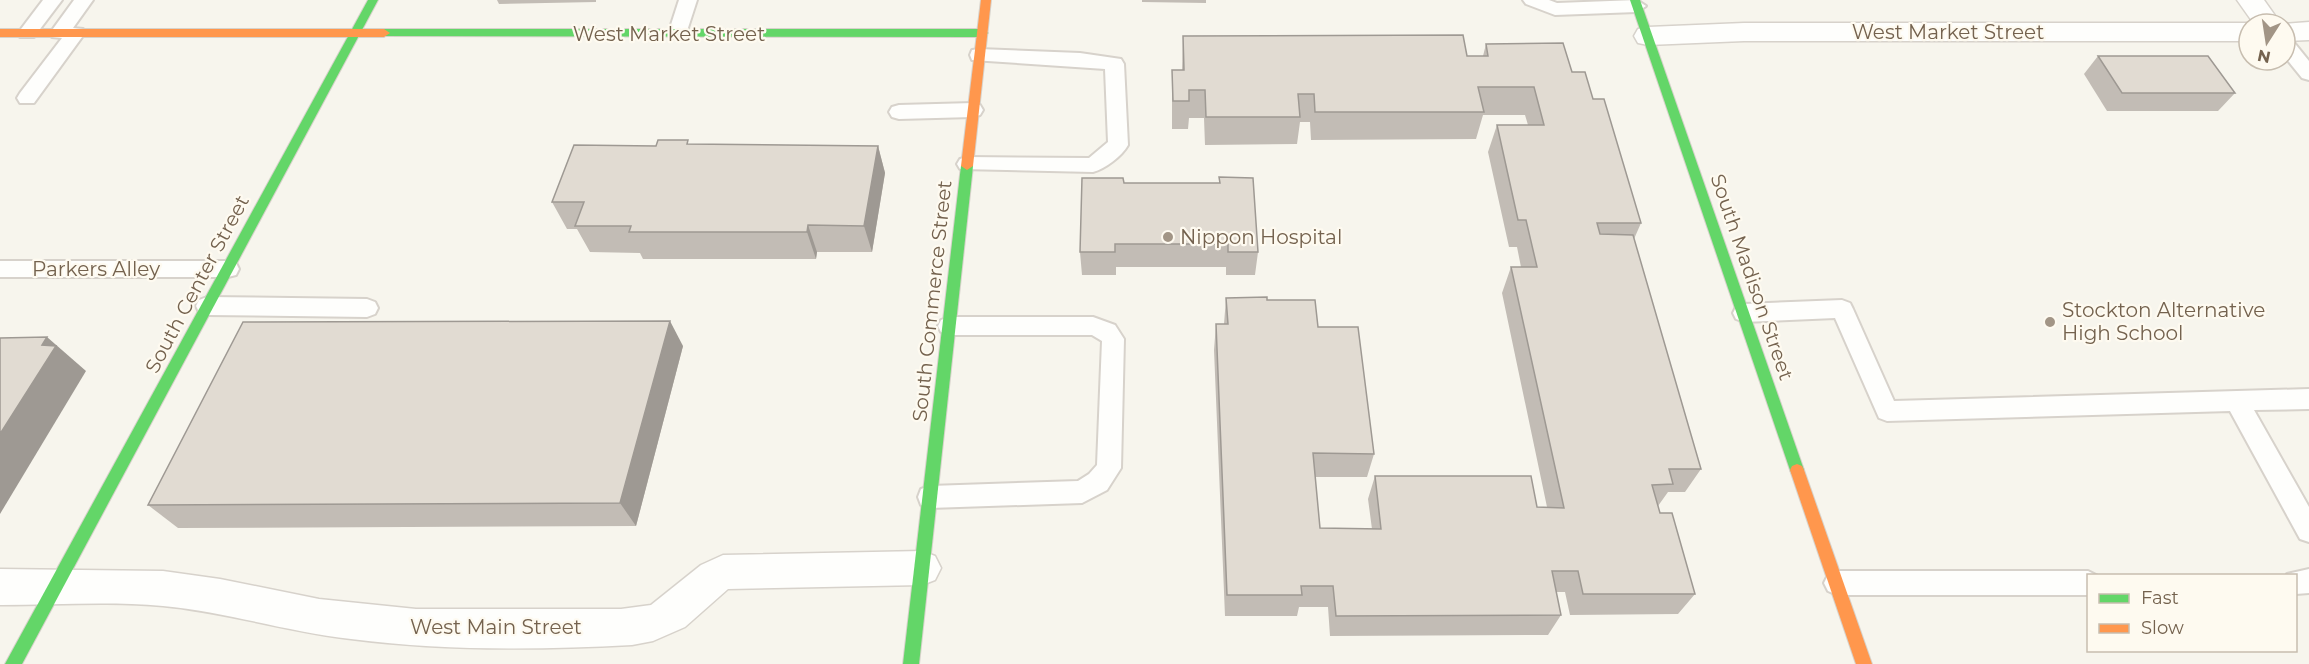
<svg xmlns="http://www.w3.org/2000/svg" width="2309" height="664" font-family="Montserrat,sans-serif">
	<rect width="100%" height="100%" fill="#f7f5ed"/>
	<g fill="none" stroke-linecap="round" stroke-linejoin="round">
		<defs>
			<g id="lane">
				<polygon points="43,0 62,0 34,37 20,37 18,33"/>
				<polygon points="74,0 93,0 73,28 83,29 85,33 34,103 20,103 17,98 20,93 62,38 52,37 50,33"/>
				<polygon points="679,0 697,0 686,34 684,38 670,38 668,34"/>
				<polygon points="1523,0 1549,0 1557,3 1637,0 1646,6 1637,12 1555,15 1526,4"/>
				<polygon points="2285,39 2292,40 2309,61 2309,80 2302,78 2285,57"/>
				<path d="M979,49l101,4 41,6 3,5 4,81c-6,11 -23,24 -35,27l-133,-3 -3,-5 3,-5 7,-2 122,1 19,-16 -3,-73 -133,-9 -2,-5 2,-5z"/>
				<polygon points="973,103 980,105 983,110 980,115 973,117 899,119 892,117 889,112 892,107 899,105"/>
				<polygon points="0,261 228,261 236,263 239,269 236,275 228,277 0,277"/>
				<polygon points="207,297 367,299 375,302 378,308 375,314 367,317 207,315 199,312 196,306 199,300"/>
				<polygon points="1842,300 1850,303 1853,309 1894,401 2309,389 2309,409 2254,410 2309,507 2309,542 2300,539 2230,411 1887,421 1879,418 1835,318 1744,322 1736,319 1733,313 1736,307 1744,304"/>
				<polygon points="949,317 1093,317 1115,325 1124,339 1121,468 1107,490 1082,503 930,508 921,505 918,497 921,489 930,486 1078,481 1089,474 1097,465 1102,341 1092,335 949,335 941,332 938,326 941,320"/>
				<polygon points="2309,569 2309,593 2296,594 2296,576 2287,574"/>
				<polygon points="1837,571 2088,571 2098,576 2088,576 2088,595 1837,595 1828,591 1824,583 1828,575"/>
			</g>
			<g id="street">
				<polygon points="2237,0 2264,0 2281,24 2309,22 2309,40 2285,41 2285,24 2254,24"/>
				<polygon points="1744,23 2249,23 2253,24 2249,24 2249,41 1744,41 1648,45 1638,43 1634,36 1638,29 1648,27"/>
				<path d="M922,551l13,5 6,12 -6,12 -13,5 -194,4 -43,38 -32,14 -21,4c-93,5 -189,6 -281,-6 -63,-7 -124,-27 -188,-33 -54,-5 -109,-1 -163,-1v-36l163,2 57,8 99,20 97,10h205l30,-4 50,-40 22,-10z"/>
			</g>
			<g id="fast">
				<polygon points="368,0 378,0 22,664 5,664"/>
				<polygon points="1630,0 1640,0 1804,470 1802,474 1797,476 1792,474 1790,470"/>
				<polygon points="384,29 982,29 988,33 982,37 380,36 380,30"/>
				<polygon points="967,162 973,166 919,664 903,664 961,166"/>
			</g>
			<g id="slow">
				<polygon points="981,0 991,0 973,166 967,170 961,166"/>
				<polygon points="0,29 384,29 390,33 384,37 0,37"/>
				<polygon points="1797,464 1802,466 1804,470 1872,664 1856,664 1790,470 1792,466"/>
			</g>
		</defs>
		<use href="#lane" stroke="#d7d2cb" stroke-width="4"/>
		<use href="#street" stroke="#d7d2cb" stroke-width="3"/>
		<use href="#fast" stroke="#d7d2cb" stroke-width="2"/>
		<use href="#slow" stroke="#d7d2cb" stroke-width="2"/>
		<use href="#lane" fill="#fefefc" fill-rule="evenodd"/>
		<use href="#street" fill="#fefefc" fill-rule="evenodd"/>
		<use href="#fast" fill="#63d668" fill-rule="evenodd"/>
		<use href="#slow" fill="#ff974d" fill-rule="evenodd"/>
	</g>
	<g fill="#c2bcb5">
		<polygon points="497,0 596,0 596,2 499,4"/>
		<polygon points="1142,0 1206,0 1206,3 1142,2"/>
		<polygon points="1183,36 1467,56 1483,56 1486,44 1572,72 1593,99 1641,223 1634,239 1701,469 1685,492 1668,492 1658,506 1660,513 1695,594 1678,614 1570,615 1565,592 1556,592 1561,615 1548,635 1330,636 1328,607 1299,607 1297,616 1225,616 1214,350 1216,324 1224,324 1226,298 1267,300 1318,327 1374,454 1367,477 1315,477 1320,528 1372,529 1368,499 1375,476 1537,507 1547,507 1502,293 1511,267 1521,267 1517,247 1509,247 1488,152 1497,125 1528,125 1525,115 1483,115 1476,139 1311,140 1310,122 1300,122 1297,144 1205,145 1204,118 1189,118 1188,129 1172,129 1172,70 1182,70"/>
		<polygon points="2098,56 2235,93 2218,111 2107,111 2084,74"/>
		<polygon points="690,144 878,146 885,173 872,252 817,252 816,259 643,259 640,253 590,252 577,229 567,229 552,202 656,146"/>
		<polygon points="1219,177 1258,252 1255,275 1226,275 1226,267 1116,267 1116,275 1082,275 1080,252 1124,183 1219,183"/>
		<polygon points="683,346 636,526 178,528 148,505"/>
	</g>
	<g fill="#9e9993">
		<polygon points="878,146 885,173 872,252 864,226"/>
		<polygon points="808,225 817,252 816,259 807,232"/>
		<polygon points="670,321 683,346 636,526 620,503"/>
		<polygon points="47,337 86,371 0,514 0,434 42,345"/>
	</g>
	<g fill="#e1dbd2" stroke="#9e9993" stroke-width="1.5">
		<polygon points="1463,35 1467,56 1488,56 1486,44 1563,43 1572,72 1585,72 1593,99 1604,99 1641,223 1597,223 1600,234 1633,235 1701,469 1669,469 1673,484 1652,485 1660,513 1672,513 1695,594 1583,594 1578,571 1552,571 1561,615 1336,616 1333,586 1301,586 1302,595 1227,595 1216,324 1228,324 1226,298 1267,297 1267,300 1315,300 1318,327 1358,327 1374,454 1313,453 1320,528 1381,529 1375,476 1531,476 1537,507 1564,508 1511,267 1537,267 1526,220 1518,220 1497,125 1544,125 1534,87 1478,87 1484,112 1315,112 1314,94 1298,94 1300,117 1206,117 1205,90 1189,90 1189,101 1173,101 1172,70 1184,70 1183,36"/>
		<polygon points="2098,56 2208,56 2235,93 2122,93"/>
		<polygon points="658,140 688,140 687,144 878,146 864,226 808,225 807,232 629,232 631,226 575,226 584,202 552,202 574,145 656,146"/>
		<polygon points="1219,177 1253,178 1258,252 1228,252 1228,244 1115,244 1115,252 1080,252 1082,178 1123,178 1124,183 1220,183"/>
		<polygon points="670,321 620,503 148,505 243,322"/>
		<polygon points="47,337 42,345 56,346 0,434 0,338"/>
	</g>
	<g fill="#a29586" stroke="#fefaf0" stroke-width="2">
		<circle cx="1168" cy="237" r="6"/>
		<circle cx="2050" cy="322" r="6"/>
	</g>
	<g text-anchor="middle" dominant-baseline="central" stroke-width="4.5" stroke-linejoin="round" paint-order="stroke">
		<g font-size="20" fill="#74624e" stroke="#fefaf0">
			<text x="1948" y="32">West Market Street</text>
			<text x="669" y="34">West Market Street</text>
			<text x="96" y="269">Parkers Alley</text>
			<text transform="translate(1752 277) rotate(71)">South Madison Street</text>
			<text transform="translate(197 284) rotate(-62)">South Center Street</text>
			<text transform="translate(932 301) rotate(-84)">South Commerce Street</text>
			<text x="496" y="627">West Main Street</text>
		</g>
		<g font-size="20" fill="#74624e" stroke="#fefaf0" text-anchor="start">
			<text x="1180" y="237">Nippon Hospital</text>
			<text x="2062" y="310">Stockton Alternative<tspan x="2062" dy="23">High School</tspan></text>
		</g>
	</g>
	<rect x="2087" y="574" width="210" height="78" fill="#fefaf0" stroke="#c7bdaf" stroke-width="1.5"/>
	<rect x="2099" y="594" width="30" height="9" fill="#63d668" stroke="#c7bdaf" stroke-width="1.5"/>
	<text x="2141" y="604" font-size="18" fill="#74624e">Fast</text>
	<rect x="2099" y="624" width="30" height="9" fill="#ff974d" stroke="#c7bdaf" stroke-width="1.5"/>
	<text x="2141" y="634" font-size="18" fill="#74624e">Slow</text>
	<g transform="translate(2267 42) rotate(192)"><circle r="28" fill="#fefaf0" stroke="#c7bdaf" stroke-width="1.5"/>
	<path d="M0-4.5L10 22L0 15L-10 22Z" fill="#a29586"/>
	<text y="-9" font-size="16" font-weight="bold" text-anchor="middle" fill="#74624e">N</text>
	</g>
</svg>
